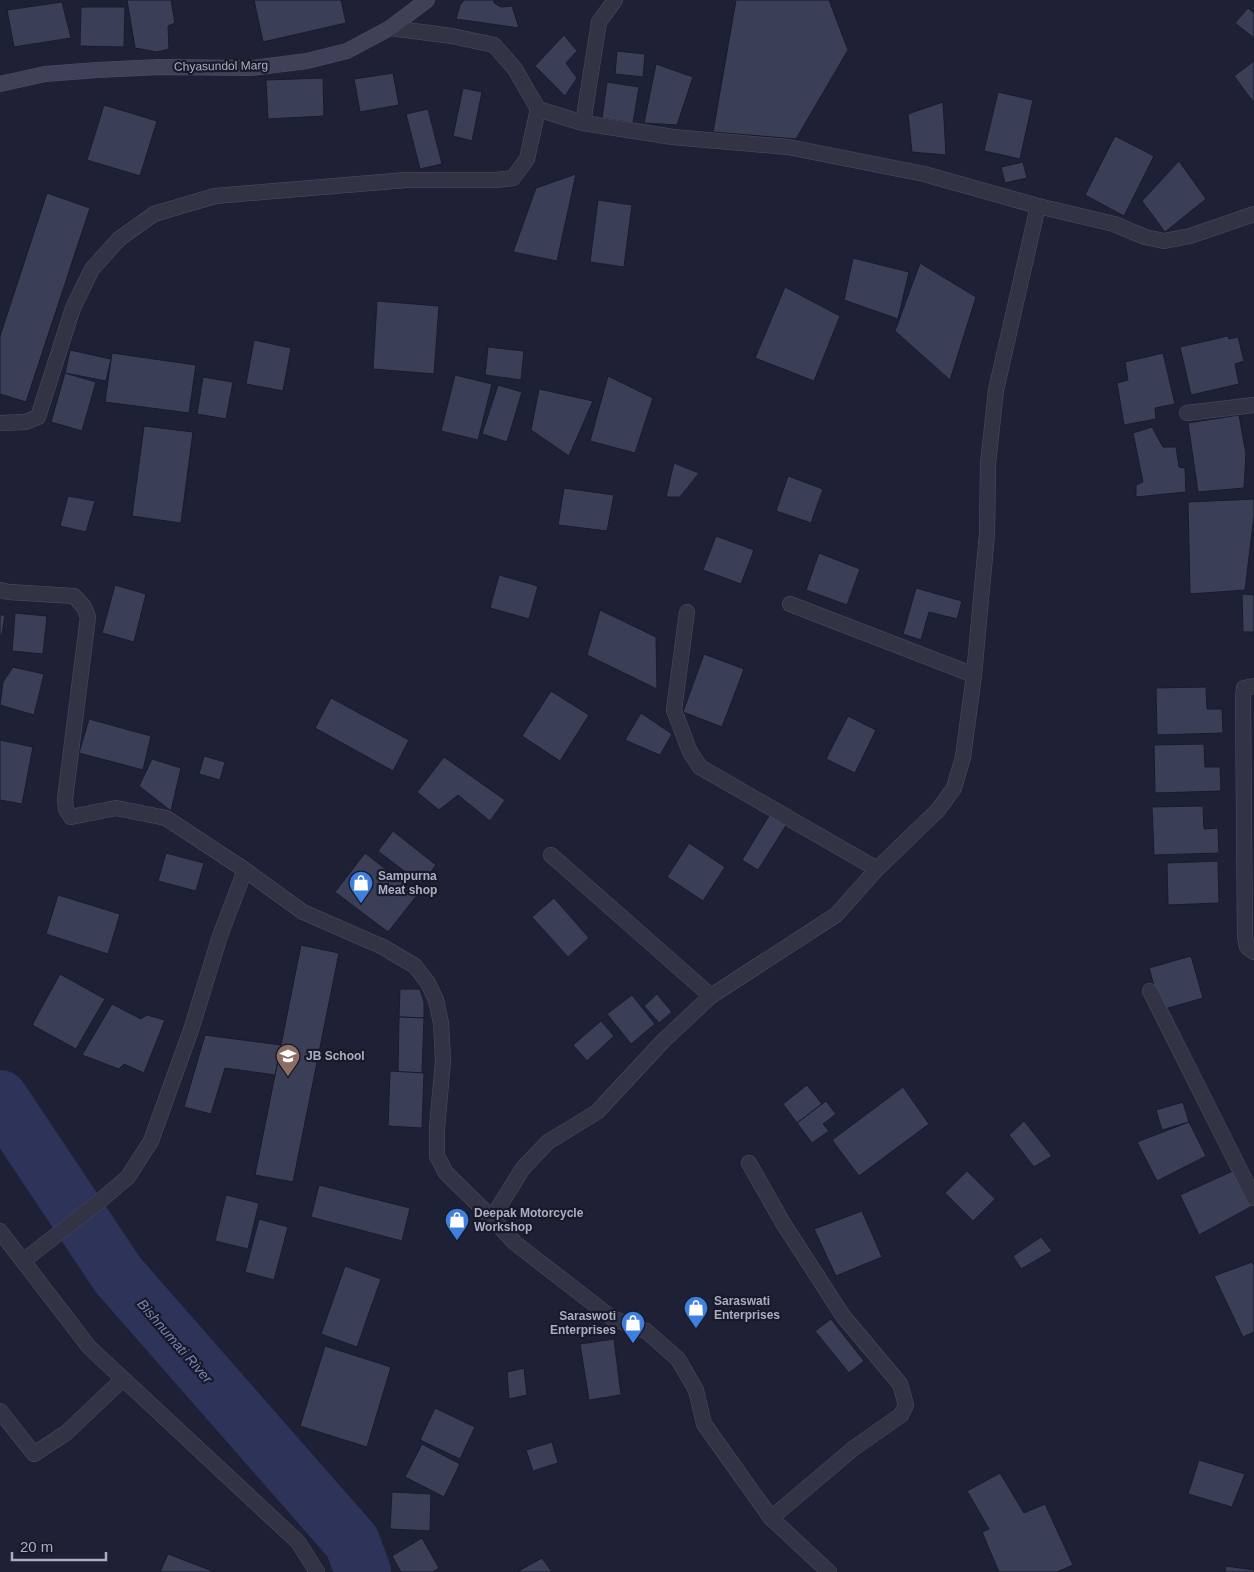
<svg xmlns="http://www.w3.org/2000/svg" width="1254" height="1572" font-family="Arial,sans-serif">
	<rect width="100%" height="100%" fill="#1e2135"/>
	<g fill="none" stroke-linecap="round" stroke-linejoin="round">
		<polyline stroke="#2e3359" stroke-width="56" points="0,1098 118,1275 352,1542 363,1572"/>
	</g>
	<g fill="#3a3e56" stroke="#191b2c">
		<polygon points="127,0 171,0 175,23 168,26 169,49 157,52 135,48"/>
		<polygon points="254,0 341,0 346,23 263,42"/>
		<polygon points="464,0 494,0 494,3 501,7 512,6 519,28 456,19 460,5"/>
		<polygon points="736,0 829,0 848,50 796,139 713,132"/>
		<polygon points="62,2 71,38 14,47 7,10"/>
		<polygon points="81,7 125,7 124,47 80,46"/>
		<polygon points="1248,8 1254,13 1254,38 1235,23"/>
		<polygon points="564,35 577,51 566,63 577,78 565,96 535,66"/>
		<polygon points="617,51 645,54 643,77 615,74"/>
		<polygon points="1254,61 1254,103 1234,76"/>
		<polygon points="656,64 693,77 677,125 644,123"/>
		<polygon points="393,73 399,105 360,112 354,79"/>
		<polygon points="323,78 324,116 268,119 266,80"/>
		<polygon points="607,82 639,87 633,123 602,118"/>
		<polygon points="463,88 482,92 472,141 453,136"/>
		<polygon points="998,92 1033,100 1020,159 984,151"/>
		<polygon points="943,102 946,155 912,152 908,114"/>
		<polygon points="104,105 157,121 140,176 87,160"/>
		<polygon points="428,109 442,164 420,169 406,114"/>
		<polygon points="1115,136 1154,156 1124,216 1085,195"/>
		<polygon points="1179,161 1206,199 1165,232 1142,201"/>
		<polygon points="1023,162 1027,178 1005,183 1001,167"/>
		<polygon points="576,174 557,261 513,252 536,188"/>
		<polygon points="47,193 90,208 26,402 0,394 0,336"/>
		<polygon points="598,200 632,205 624,267 590,262"/>
		<polygon points="853,258 909,272 898,319 844,300"/>
		<polygon points="920,263 976,297 950,380 895,331"/>
		<polygon points="785,287 840,316 814,381 755,358"/>
		<polygon points="377,301 439,306 434,374 373,369"/>
		<polygon points="1228,336 1229,339 1238,337 1244,361 1235,364 1239,384 1191,395 1180,347"/>
		<polygon points="254,340 291,348 283,391 246,384"/>
		<polygon points="488,347 524,351 521,380 485,375"/>
		<polygon points="70,350 111,359 106,381 65,373"/>
		<polygon points="112,353 196,365 189,413 105,402"/>
		<polygon points="1163,353 1175,404 1155,408 1156,419 1124,425 1117,383 1128,380 1125,362"/>
		<polygon points="65,373 96,382 82,431 51,422"/>
		<polygon points="455,375 492,384 478,440 441,431"/>
		<polygon points="608,376 653,398 635,453 590,441"/>
		<polygon points="203,377 233,382 226,419 197,414"/>
		<polygon points="498,385 522,392 507,442 482,434"/>
		<polygon points="539,389 593,401 569,456 531,430"/>
		<polygon points="1239,415 1246,454 1244,488 1198,492 1188,423"/>
		<polygon points="144,426 193,432 181,523 132,516"/>
		<polygon points="1152,427 1163,447 1176,447 1179,467 1185,468 1186,492 1136,497 1136,485 1143,482 1133,433"/>
		<polygon points="674,463 699,473 680,497 666,497"/>
		<polygon points="788,476 823,489 811,523 776,511"/>
		<polygon points="564,488 614,495 607,531 558,525"/>
		<polygon points="68,496 95,501 86,532 60,526"/>
		<polygon points="1254,499 1254,516 1245,590 1190,594 1188,502"/>
		<polygon points="716,536 754,550 741,584 703,570"/>
		<polygon points="819,553 860,569 847,605 806,590"/>
		<polygon points="499,575 538,586 529,619 490,608"/>
		<polygon points="115,585 146,594 134,642 102,633"/>
		<polygon points="916,588 962,601 957,619 929,612 921,640 903,634"/>
		<polygon points="1242,594 1254,595 1254,632 1243,632"/>
		<polygon points="600,610 656,637 657,689 587,655"/>
		<polygon points="15,613 47,616 43,654 12,651"/>
		<polygon points="0,615 5,615 2,635 0,635"/>
		<polygon points="704,654 744,669 722,727 683,712"/>
		<polygon points="13,667 44,674 34,715 0,705 3,682"/>
		<polygon points="1206,687 1207,709 1222,709 1223,733 1157,735 1156,688"/>
		<polygon points="551,691 589,715 560,761 522,736"/>
		<polygon points="331,698 409,740 393,771 315,728"/>
		<polygon points="641,713 672,734 660,755 625,740"/>
		<polygon points="848,716 876,730 855,773 826,759"/>
		<polygon points="89,719 151,736 143,770 79,753"/>
		<polygon points="0,740 33,747 22,804 0,800"/>
		<polygon points="1204,744 1205,767 1220,767 1221,791 1155,793 1154,745"/>
		<polygon points="204,756 225,762 220,780 199,774"/>
		<polygon points="444,757 505,800 490,821 458,795 439,810 417,792"/>
		<polygon points="152,759 181,768 171,811 139,786"/>
		<polygon points="1203,806 1204,829 1218,828 1219,853 1154,855 1152,807"/>
		<polygon points="770,814 787,824 758,870 742,860"/>
		<polygon points="393,831 436,865 421,884 378,851"/>
		<polygon points="689,843 725,867 703,901 667,877"/>
		<polygon points="166,853 204,863 196,891 158,881"/>
		<polygon points="365,853 418,894 388,932 335,892"/>
		<polygon points="1218,861 1219,903 1168,905 1167,863"/>
		<polygon points="58,895 120,914 108,954 46,934"/>
		<polygon points="554,898 589,938 568,957 532,917"/>
		<polygon points="301,945 339,953 293,1182 255,1175"/>
		<polygon points="1191,956 1203,998 1161,1010 1149,968"/>
		<polygon points="60,974 105,999 76,1049 32,1025"/>
		<polygon points="400,989 420,989 424,1002 424,1018 399,1017"/>
		<polygon points="657,994 672,1012 659,1023 644,1006"/>
		<polygon points="632,995 655,1024 631,1044 607,1014"/>
		<polygon points="112,1004 141,1019 147,1015 165,1020 144,1073 124,1064 119,1069 82,1055"/>
		<polygon points="399,1017 424,1018 422,1073 398,1072"/>
		<polygon points="601,1021 614,1036 587,1061 573,1045"/>
		<polygon points="205,1035 281,1045 275,1075 225,1068 211,1114 184,1107"/>
		<polygon points="390,1071 424,1073 422,1128 388,1126"/>
		<polygon points="807,1085 822,1104 797,1123 783,1104"/>
		<polygon points="903,1087 929,1124 859,1176 832,1140"/>
		<polygon points="826,1101 836,1114 823,1124 829,1131 812,1143 797,1123"/>
		<polygon points="1183,1102 1189,1122 1162,1130 1156,1110"/>
		<polygon points="1024,1121 1052,1156 1034,1167 1009,1135"/>
		<polygon points="1189,1122 1206,1156 1157,1181 1137,1142"/>
		<polygon points="1235,1170 1254,1205 1199,1235 1180,1195"/>
		<polygon points="967,1171 995,1199 973,1221 945,1193"/>
		<polygon points="319,1185 410,1208 402,1241 311,1217"/>
		<polygon points="226,1195 259,1203 248,1249 215,1241"/>
		<polygon points="862,1211 882,1257 836,1276 814,1229"/>
		<polygon points="259,1219 288,1227 274,1280 245,1272"/>
		<polygon points="1041,1237 1052,1251 1021,1269 1013,1256"/>
		<polygon points="1252,1262 1254,1265 1254,1332 1243,1337 1214,1276"/>
		<polygon points="345,1266 381,1279 357,1347 321,1334"/>
		<polygon points="831,1319 864,1361 849,1373 815,1331"/>
		<polygon points="614,1339 621,1395 589,1400 580,1344"/>
		<polygon points="325,1346 391,1367 367,1447 300,1426"/>
		<polygon points="524,1368 527,1395 509,1399 507,1372"/>
		<polygon points="435,1408 475,1427 460,1459 420,1440"/>
		<polygon points="552,1442 558,1463 533,1471 526,1450"/>
		<polygon points="422,1444 460,1464 444,1497 405,1477"/>
		<polygon points="1199,1460 1245,1474 1232,1507 1188,1494"/>
		<polygon points="1000,1473 1024,1513 1045,1504 1073,1565 1057,1572 999,1572 982,1532 989,1529 967,1491"/>
		<polygon points="392,1492 431,1494 430,1531 390,1529"/>
		<polygon points="422,1538 439,1568 433,1572 401,1572 392,1556"/>
		<polygon points="168,1554 215,1572 160,1572"/>
		<polygon points="542,1558 552,1572 517,1572"/>
		<polygon points="1226,1566 1254,1570 1254,1572 1225,1572"/>
	</g>
	<g fill="none" stroke-linecap="round" stroke-linejoin="round">
		<defs>
			<g id="lane">
				<polyline points="790,604 974,675"/>
				<polyline points="551,855 711,996"/>
			</g>
			<g id="street">
				<polyline points="390,28 452,36 494,45 515,69 538,109 583,123 673,137 788,147 924,174 1038,206 1114,224 1145,237 1164,241 1190,236 1254,214"/>
				<polyline points="583,123 599,22 615,0"/>
				<polyline points="1187,413 1254,405"/>
				<polyline points="0,423 25,422 38,417 73,308 92,269 119,239 154,214 215,196 406,180 496,180 513,178 527,159 538,109"/>
				<polyline points="0,590 9,592 74,596 84,607 88,617 65,799 66,809 71,817 116,808 166,818 245,870 303,912 383,947 415,966 428,983 436,1000 441,1023 443,1061 437,1128 437,1156 446,1173 492,1218 515,1243 612,1318 646,1331 678,1359 696,1390 704,1424 771,1518 829,1572"/>
				<polyline points="687,612 674,710 690,752 700,767 877,869"/>
				<polyline points="1254,686 1244,688 1243,698 1245,937 1247,947 1254,952"/>
				<polyline points="1150,991 1254,1198"/>
				<polyline points="749,1163 783,1223 843,1316 900,1384 906,1405 901,1415 854,1448 771,1518"/>
				<polyline points="492,1218 523,1168 548,1142 597,1112 664,1040 711,996 836,915 877,869 938,810 954,788 963,757 974,675 987,534 988,464 996,390 1038,206"/>
				<polyline points="0,1231 89,1347 298,1542 317,1572"/>
				<polyline points="23,1261 95,1205 128,1177 151,1141 191,1030 220,936 245,870"/>
				<polyline points="0,1411 34,1454 66,1433 123,1379"/>
			</g>
			<polyline id="secondary" points="0,84 45,74 97,70 160,67 252,68 307,61 347,51 390,28 427,0"/>
		</defs>
		<use href="#lane" stroke="#4c4e61" stroke-width="16"/>
		<use href="#street" stroke="#4c4e61" stroke-width="16"/>
		<use href="#secondary" stroke="#4c4e61" stroke-width="16"/>
		<use href="#lane" stroke="#323446" stroke-width="15"/>
		<use href="#street" stroke="#323446" stroke-width="15"/>
		<use href="#secondary" stroke="#404159" stroke-width="15"/>
	</g>
	<defs>
		<symbol id="shop-pin" viewBox="-11 -11 22 30"><path d="M0 17L-7.5 6A9.5 9.5 0 1 1 7.5 6Z" fill="#3f7fe0" stroke="#181a2a"/><path d="M-5-2.5h2.3a2.7 3.5 0 0 1 5.4 0H5L5.5 6h-11ZM-1.5-2.5h3a1.5 2.3 0 0 0-3 0Z" fill="#fff"/></symbol>
		<symbol id="school-pin" viewBox="-11 -11 22 30"><path d="M0 17L-7.5 6A9.5 9.5 0 1 1 7.5 6Z" fill="#8d6e63" stroke="#181a2a"/><path d="M0-5L7-2L0 1L-7-2ZM-4 1L0 2.5L4 1V4Q0 6-4 4Z" fill="#fff"/></symbol>
	</defs>
	<g fill-rule="evenodd">
		<use href="#shop-pin" x="347" y="869" width="28" height="38"/>
		<use href="#school-pin" x="274" y="1042" width="28" height="38"/>
		<use href="#shop-pin" x="443" y="1206" width="28" height="38"/>
		<use href="#shop-pin" x="682" y="1294" width="28" height="38"/>
		<use href="#shop-pin" x="619" y="1309" width="28" height="38"/>
	</g>
	<g text-anchor="middle" dominant-baseline="central" stroke-width="4.5" stroke-linejoin="round" paint-order="stroke">
		<g font-size="12" fill="#abadc3" stroke="#181a2a">
			<text transform="translate(221 66) rotate(-1)">Chyasundol Marg</text>
		</g>
		<g font-size="12" font-weight="bold" fill="#abadc3" stroke="#181a2a" text-anchor="start">
			<text x="378" y="876">Sampurna<tspan x="378" dy="14">Meat shop</tspan></text>
			<text x="306" y="1056">JB School</text>
			<text x="474" y="1213">Deepak Motorcycle<tspan x="474" dy="14">Workshop</tspan></text>
			<text x="714" y="1301">Saraswati<tspan x="714" dy="14">Enterprises</tspan></text>
			<text x="616" y="1316" text-anchor="end">Saraswoti<tspan x="616" dy="14">Enterprises</tspan></text>
		</g>
		<g font-size="14" font-style="italic" fill="#7a81b2" stroke="#181a2a">
			<text transform="translate(175 1341) rotate(49)">Bishnumati River</text>
		</g>
	</g>
	<path d="M12 1552v8h94v-8" fill="none" stroke="#abadc3" stroke-width="2.5"/>
	<text x="20" y="1552" font-size="15" fill="#abadc3" stroke="#181a2a" stroke-width="4" paint-order="stroke">20 m</text>
</svg>
